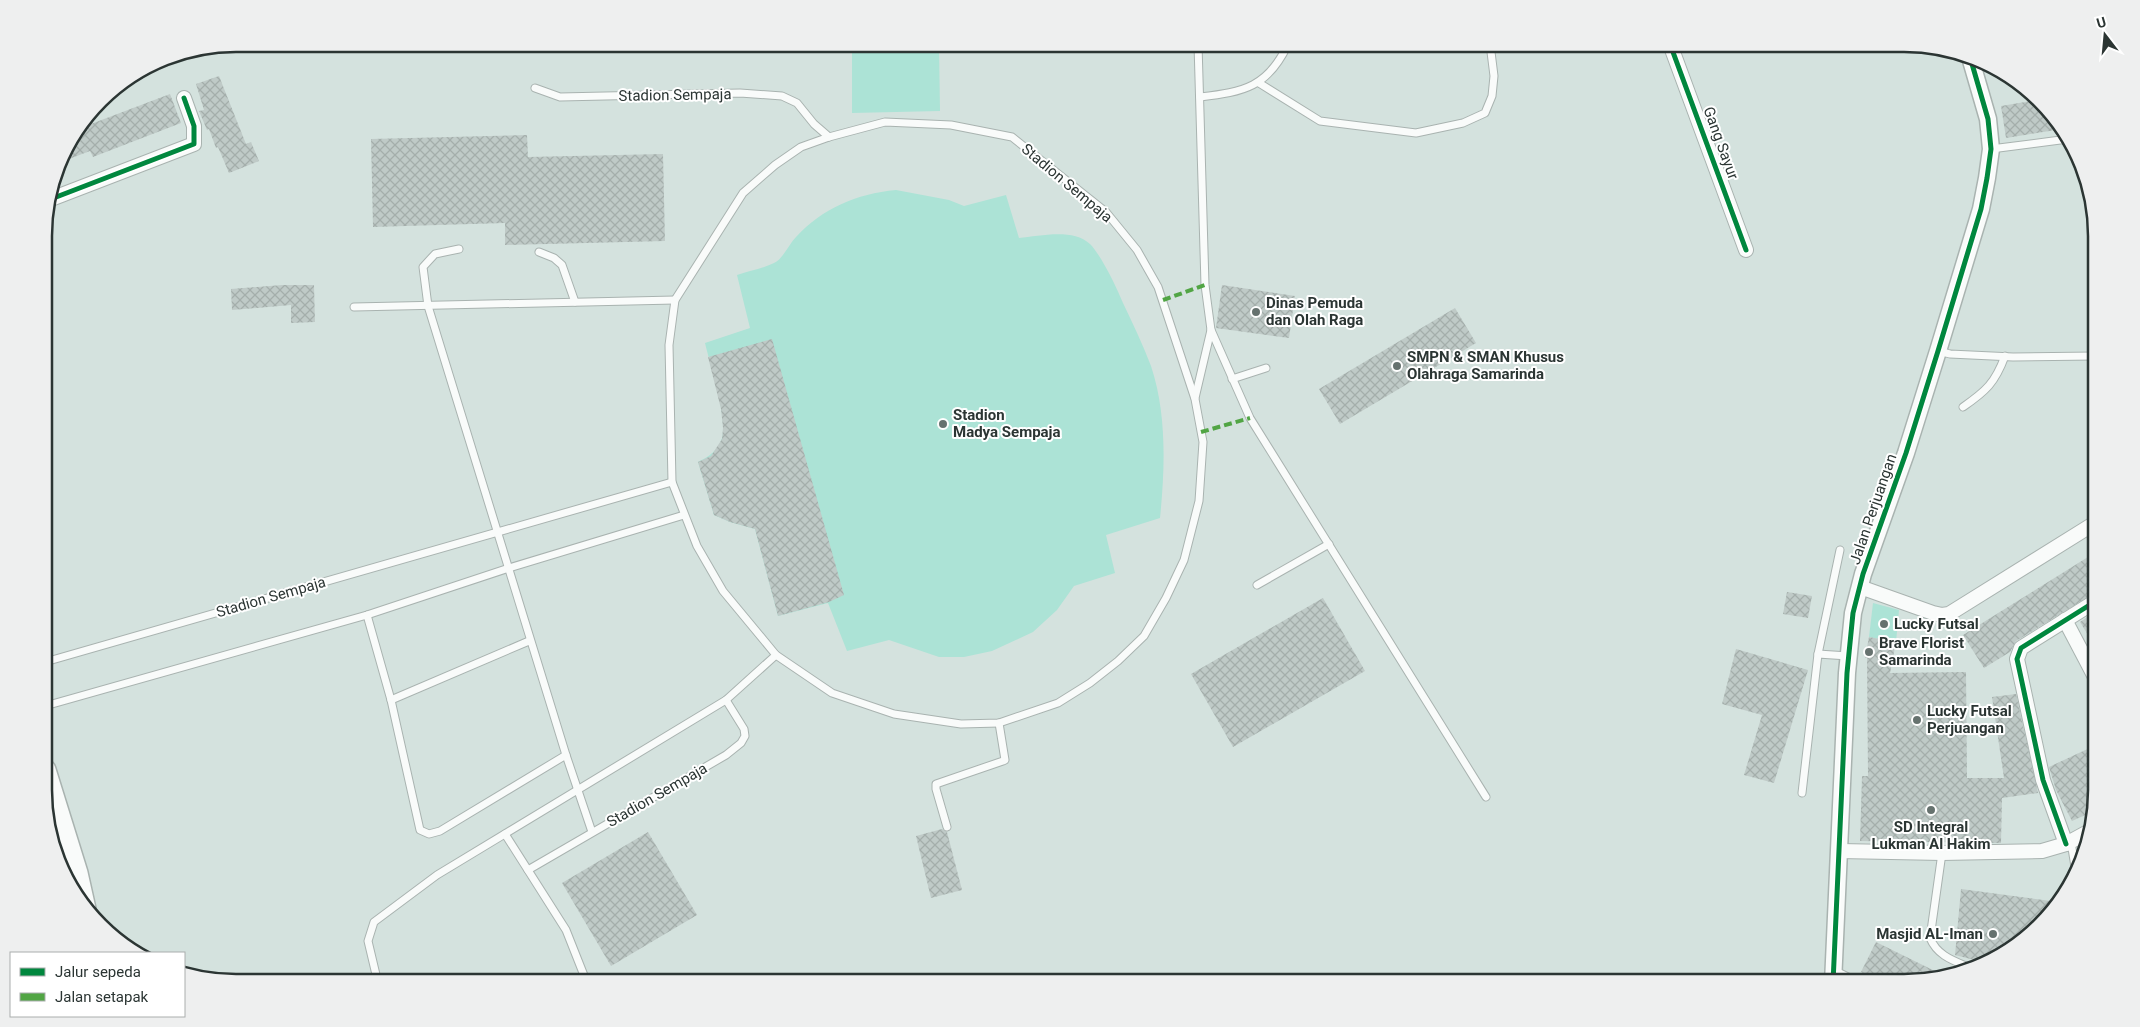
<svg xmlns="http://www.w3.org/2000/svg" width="2140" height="1027" font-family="Roboto,sans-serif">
	<defs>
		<pattern id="building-cross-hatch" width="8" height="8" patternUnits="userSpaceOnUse" patternTransform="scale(1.25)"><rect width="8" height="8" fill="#bfcac7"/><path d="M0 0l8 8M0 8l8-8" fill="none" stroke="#a4aeab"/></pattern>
	</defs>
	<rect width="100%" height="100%" fill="#d4e2de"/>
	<g fill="#ace3d6">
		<polygon points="852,44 939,44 940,111 852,113"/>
		<path d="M896,190l53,10 15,6 42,-11 13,43c21,-2 54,-10 71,6 11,11 27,44 33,59 10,21 20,42 28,63 16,48 14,102 9,152l-54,17 9,38 -41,13 -17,24 -24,22 -41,19 -28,6h-25l-50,-17 -42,11 -19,-48 -50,13 -23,-87 -25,-7 -16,-7 -16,-53c10,-5 20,-11 24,-24 6,-21 -12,-73 -17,-95l45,-15 -13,-53c11,-4 25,-6 37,-12 9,-4 15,-19 22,-26 27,-29 60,-43 100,-47z"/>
		<polygon points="1873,603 1899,610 1896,642 1869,637"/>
	</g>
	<g fill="url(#building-cross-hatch)">
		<polygon points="219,76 246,144 251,142 259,161 229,173 218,147 216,148 209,129 207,130 199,111 204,110 196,84"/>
		<polygon points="170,94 181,123 93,157 90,151 61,162 64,152 83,127"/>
		<polygon points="2037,100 2057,120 2062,129 2006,138 2001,106"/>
		<polygon points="527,135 528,157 663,154 665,241 505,245 505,223 373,227 371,139"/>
		<polygon points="282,285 314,285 315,322 291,323 291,305 232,310 231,289"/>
		<polygon points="1222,285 1295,296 1289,338 1216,328"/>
		<polygon points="1455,308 1476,343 1340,424 1319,389"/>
		<polygon points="772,339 844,595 829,602 778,616 755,529 730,522 714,515 698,462 711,456 722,439 723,428 721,409 708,357"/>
		<polygon points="2096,552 2096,592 2016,641 2010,652 1984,668 1963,635"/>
		<polygon points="1787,592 1812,596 1808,618 1783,614"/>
		<polygon points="1323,598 1365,671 1233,747 1191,674"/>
		<polygon points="2096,611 2096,648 2080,622"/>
		<polygon points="1869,637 1896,642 1890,673 1966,672 1967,778 2004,778 1992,697 2016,694 2038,793 2002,798 2001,843 1860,841 1862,776 1868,776 1867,658 1865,658"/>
		<polygon points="1736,649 1808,670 1774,783 1744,775 1762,715 1722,704"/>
		<polygon points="2096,745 2096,790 2092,812 2072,821 2056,790 2049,767"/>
		<polygon points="942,829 947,832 962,890 931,898 916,836"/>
		<polygon points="648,832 697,915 611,966 562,883"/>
		<polygon points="1961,889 2058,902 2048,917 2011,951 1986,963 1955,955"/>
		<polygon points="1876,942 1947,977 1915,983 1883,983 1861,972"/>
	</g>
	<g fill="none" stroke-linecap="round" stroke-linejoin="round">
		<defs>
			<g id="service">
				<polyline points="1259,83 1320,121 1416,133 1463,123 1485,113 1492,96 1494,76 1490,44"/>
				<polyline points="535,88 560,97 740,93 782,96 797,103 814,124 829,137"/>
				<path d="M1200,97c44,-5 68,-10 88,-53"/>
				<polygon points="885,122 951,125 1012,137 1106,212 1137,250 1158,287 1195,399 1203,442 1199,501 1184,560 1166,598 1144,636 1118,661 1090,683 1058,703 999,723 961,724 894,714 832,693 776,655 723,591 697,546 672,482 669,345 675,300 743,193 775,165 801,147 829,137"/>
				<polyline points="1991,149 2068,139"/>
				<polyline points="459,249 435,254 423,267 428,306 566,755"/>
				<polyline points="539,252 554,258 562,265 575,302"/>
				<polyline points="354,307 675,300"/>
				<polyline points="1211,330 1250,418 1486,797"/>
				<polyline points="1938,351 1950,354 2013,357 2095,356"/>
				<polyline points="1232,379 1266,368"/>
				<polyline points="1195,398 1211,330 1205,285 1198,44"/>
				<path d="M1963,407c23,-16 32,-24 42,-51"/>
				<polyline points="1257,585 1329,544"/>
				<polyline points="367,615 391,700 420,830 429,834 440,831 566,755 592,832"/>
				<polyline points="1818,654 1840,550"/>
				<polyline points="45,662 672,482"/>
				<polyline points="391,700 529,641"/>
				<polyline points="45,706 367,615 509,568 684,515"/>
				<polyline points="1802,793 1818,654 1848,656"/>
				<polyline points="947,827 936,789 936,784 1003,761 1005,760 999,723"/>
				<polyline points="505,834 566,930 587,983"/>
				<polyline points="2071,842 2076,873"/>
				<path d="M1942,853l-12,85c8,19 25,23 43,31"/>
				<polyline points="528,870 726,755 741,743 745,736 744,729 726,700"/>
				<polyline points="378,983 368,941 374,922 437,875 726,700 776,655"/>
			</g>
			<g id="minor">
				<polyline points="1670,44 1746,250"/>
				<polyline points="51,199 194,144 194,126 184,98"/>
				<polyline points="1860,587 1933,613 1942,615 1949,614 2095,523"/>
				<polyline points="2065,620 2096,679"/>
				<polyline points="2066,844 2043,780 2017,659 2021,648 2096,601"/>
				<polyline points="1840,851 1942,853 2042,851 2066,844 2088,832"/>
				<polyline points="1834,974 1852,983"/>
			</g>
			<polyline id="tertiary" points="1833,983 1847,673 1853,613 1863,574 1906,453 1938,351 1981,209 1987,178 1991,149 1988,119 1970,57"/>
			<polyline id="primary" points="45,770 77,873 85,909"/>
		</defs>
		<use href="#service" stroke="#a9b3b0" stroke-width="9"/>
		<use href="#minor" stroke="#a9b3b0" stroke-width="16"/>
		<use href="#tertiary" stroke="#a9b3b0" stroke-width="19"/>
		<use href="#primary" stroke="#a9b3b0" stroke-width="24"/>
		<use href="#service" stroke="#f9fbfa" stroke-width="7"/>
		<use href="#minor" stroke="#f9fbfa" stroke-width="14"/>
		<use href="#tertiary" stroke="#f9fbfa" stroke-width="16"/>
		<use href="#primary" stroke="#f9fbfa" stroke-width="21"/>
		<g stroke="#51a544" stroke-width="4" stroke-dasharray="8 4" stroke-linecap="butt">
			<polyline points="1163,300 1205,285"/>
			<polyline points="1201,432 1250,418"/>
		</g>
		<defs>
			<g id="cycleway">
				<polyline points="1670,44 1746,250"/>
				<polyline points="51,199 194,144 194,126 184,98"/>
				<polyline points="2066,844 2043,780 2017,659 2021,648 2096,601"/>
				<polyline points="1833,983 1847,673 1853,613 1863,574 1906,453 1938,351 1981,209 1987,178 1991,149 1988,119 1970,57"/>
			</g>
		</defs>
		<use href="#cycleway" stroke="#fff" stroke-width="8"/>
		<use href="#cycleway" stroke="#00873e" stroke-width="5"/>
	</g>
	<g fill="#66726f" stroke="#fff" stroke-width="2">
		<circle cx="1256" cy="312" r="5"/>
		<circle cx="1397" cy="366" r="5"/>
		<circle cx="943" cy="424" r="5"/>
		<circle cx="1884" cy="624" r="5"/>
		<circle cx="1869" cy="652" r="5"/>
		<circle cx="1917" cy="720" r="5"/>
		<circle cx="1931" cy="810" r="5"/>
		<circle cx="1993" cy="934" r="5"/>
	</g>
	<g text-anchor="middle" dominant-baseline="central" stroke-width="4" stroke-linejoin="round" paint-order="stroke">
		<g font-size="15" fill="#2b3533" stroke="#fff">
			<text transform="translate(675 95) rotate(-1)">Stadion Sempaja</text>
			<text transform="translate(1721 143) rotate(70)">Gang Sayur</text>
			<text transform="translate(1067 183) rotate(40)">Stadion Sempaja</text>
			<text transform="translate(1873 509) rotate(-71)">Jalan Perjuangan</text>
			<text transform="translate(271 597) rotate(-16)">Stadion Sempaja</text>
			<text transform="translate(657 795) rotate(-30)">Stadion Sempaja</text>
		</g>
		<g font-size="15" font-weight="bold" fill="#2b3533" stroke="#fff" text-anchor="start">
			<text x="1266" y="303">Dinas Pemuda<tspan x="1266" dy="17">dan Olah Raga</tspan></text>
			<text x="1407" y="357">SMPN &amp; SMAN Khusus<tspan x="1407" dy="17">Olahraga Samarinda</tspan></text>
			<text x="953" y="415">Stadion<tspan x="953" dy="17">Madya Sempaja</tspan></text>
			<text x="1894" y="624">Lucky Futsal</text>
			<text x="1879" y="643">Brave Florist<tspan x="1879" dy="17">Samarinda</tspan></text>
			<text x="1927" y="711">Lucky Futsal<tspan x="1927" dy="17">Perjuangan</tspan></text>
			<text x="1931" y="827" text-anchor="middle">SD Integral<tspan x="1931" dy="17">Lukman Al Hakim</tspan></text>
			<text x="1983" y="934" text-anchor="end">Masjid AL-Iman</text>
		</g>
	</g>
	<path d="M0 0H2140V1027H0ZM236 52H1904A184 184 0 0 1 2088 236V790A184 184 0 0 1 1904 974H236A184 184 0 0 1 52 790V236A184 184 0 0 1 236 52Z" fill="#eeefef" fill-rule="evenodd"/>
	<path fill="none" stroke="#2b3533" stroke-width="2.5" d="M236 52H1904A184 184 0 0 1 2088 236V790A184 184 0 0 1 1904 974H236A184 184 0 0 1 52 790V236A184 184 0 0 1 236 52Z"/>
	<rect x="10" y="952" width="175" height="65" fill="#ffffff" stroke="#aaaead"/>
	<rect x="20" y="968" width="25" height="8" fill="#00873e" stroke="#aaaead"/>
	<text x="55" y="977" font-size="15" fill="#2b3533">Jalur sepeda</text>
	<rect x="20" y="993" width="25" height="8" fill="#51a544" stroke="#aaaead"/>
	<text x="55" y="1002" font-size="15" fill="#2b3533">Jalan setapak</text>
	<g transform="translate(2105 35) rotate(344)" stroke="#ffffff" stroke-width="4" paint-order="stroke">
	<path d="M0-4L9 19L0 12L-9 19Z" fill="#2b3533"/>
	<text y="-8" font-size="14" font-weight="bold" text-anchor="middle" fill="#2b3533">U</text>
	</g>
</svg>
